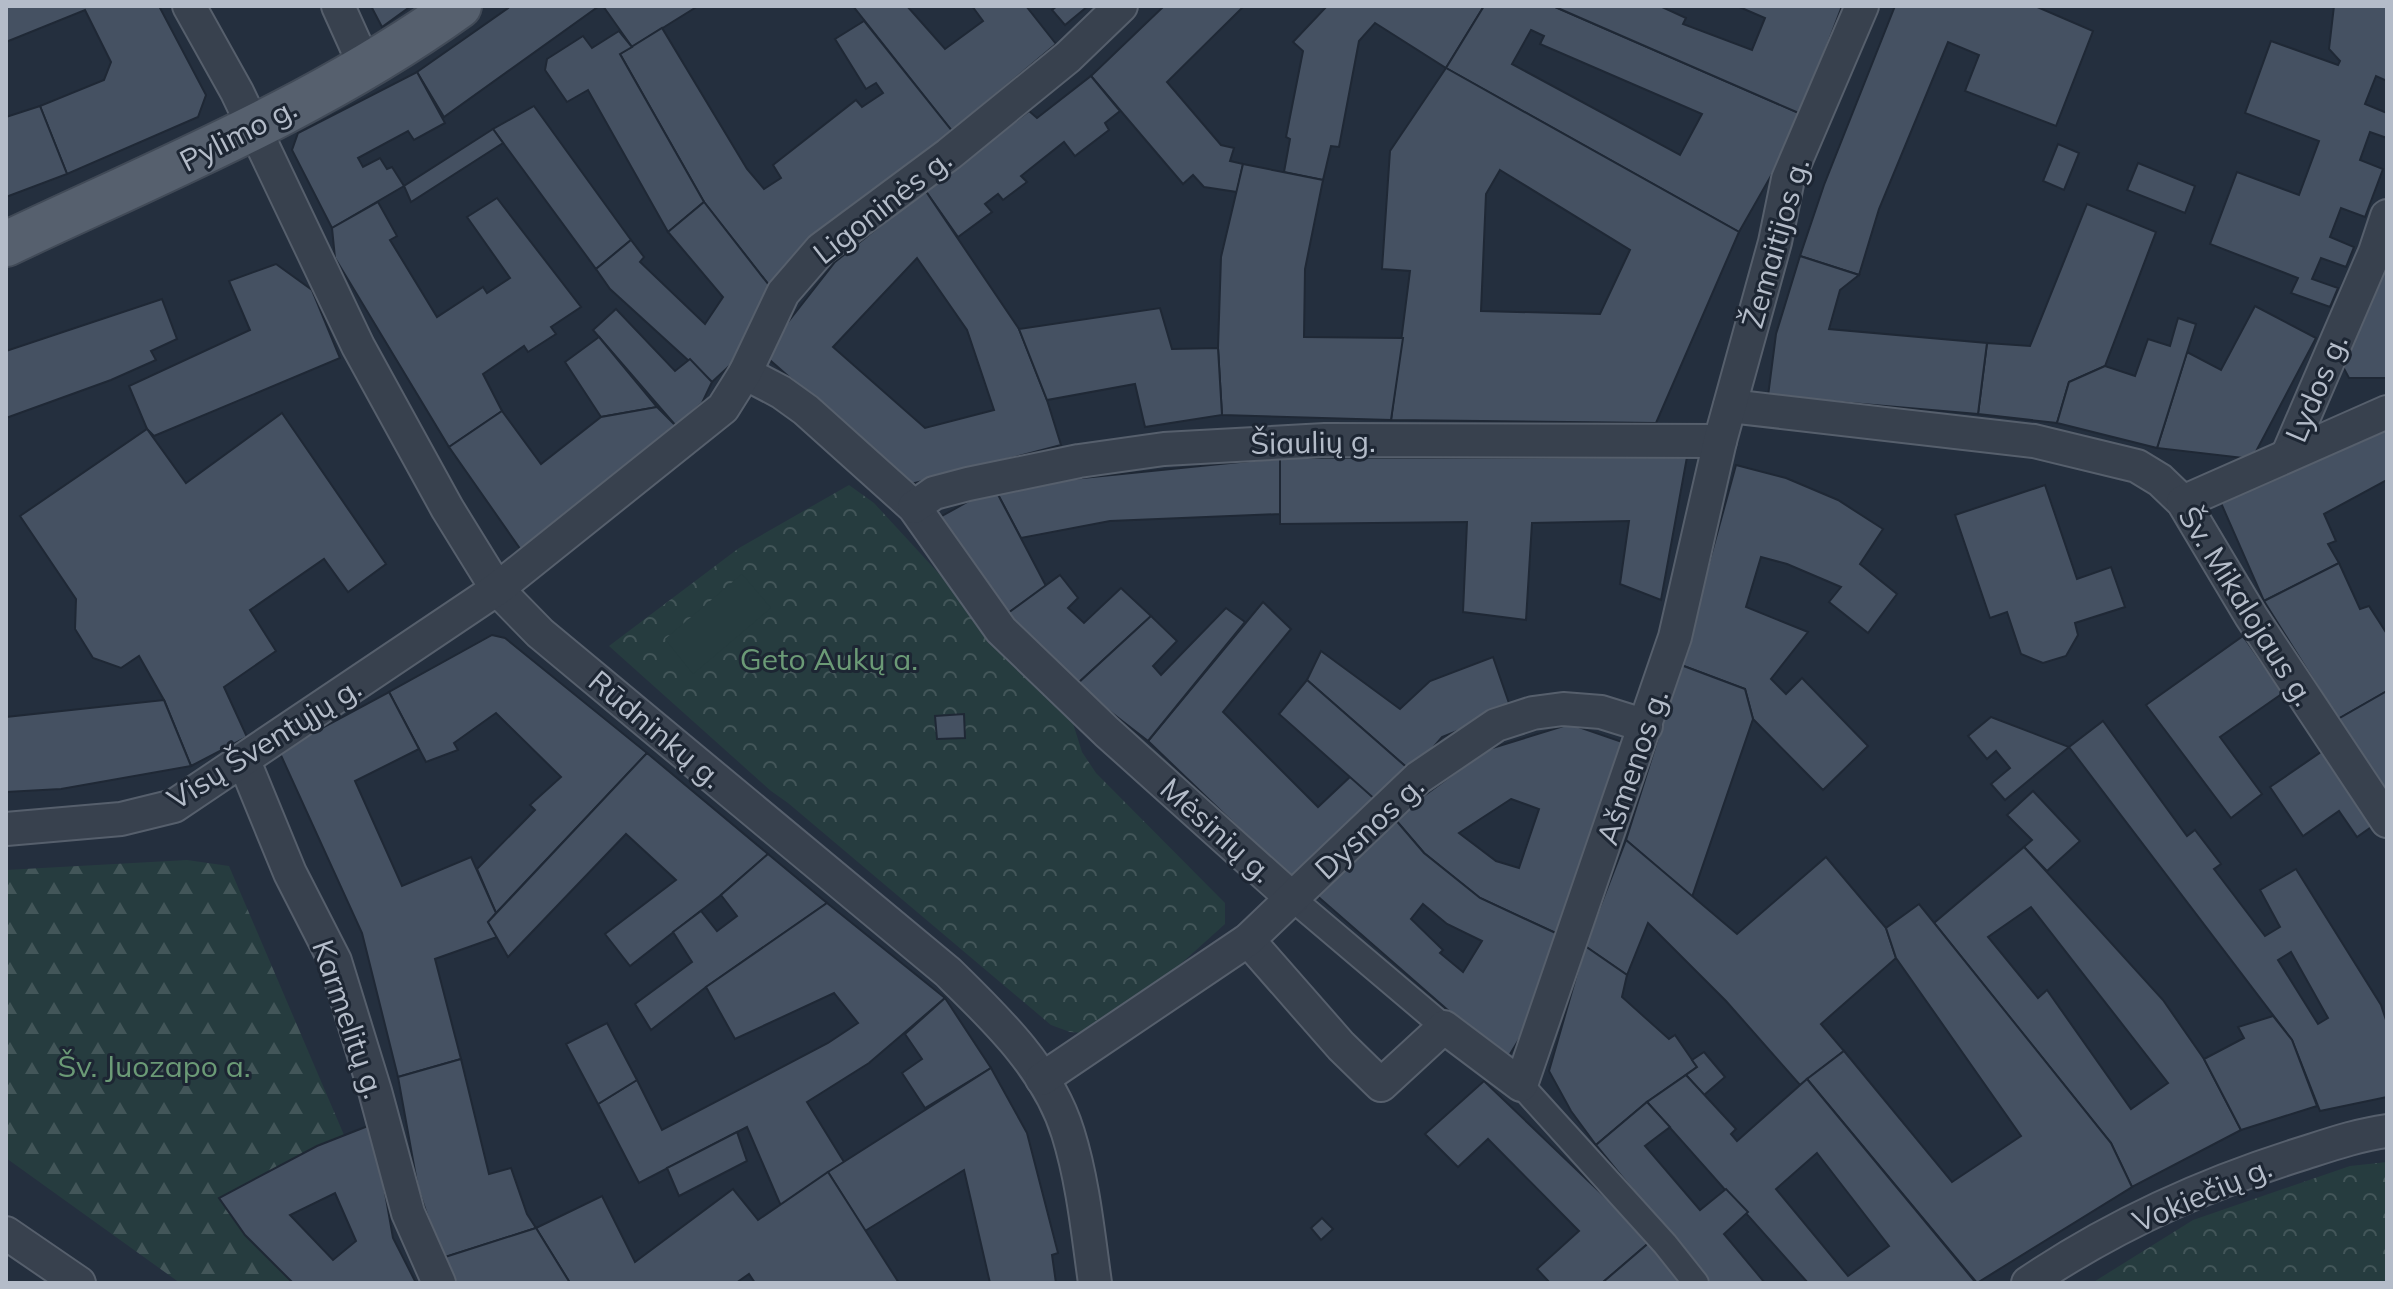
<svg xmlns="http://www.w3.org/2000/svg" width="2393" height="1289" font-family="Mulish,sans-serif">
	<defs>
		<pattern id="forest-firs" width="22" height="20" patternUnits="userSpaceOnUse" patternTransform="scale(2)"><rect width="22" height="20" fill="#263c3f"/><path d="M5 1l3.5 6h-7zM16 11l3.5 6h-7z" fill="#435659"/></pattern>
		<pattern id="park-crowns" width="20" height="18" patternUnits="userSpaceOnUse" patternTransform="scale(2)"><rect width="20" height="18" fill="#263c3f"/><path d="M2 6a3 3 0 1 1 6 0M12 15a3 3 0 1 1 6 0" fill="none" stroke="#435659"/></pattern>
	</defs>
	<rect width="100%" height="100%" fill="#242f3e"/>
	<polygon fill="url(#forest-firs)" points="187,860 229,866 344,1135 317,1146 219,1198 245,1235 293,1283 180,1283 6,1158 6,870"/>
	<g fill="url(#park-crowns)">
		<polygon points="849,485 874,503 1071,717 1082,752 1096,773 1225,903 1225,924 1175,969 1083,1033 1070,1032 1051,1025 788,803 771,791 609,646 739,548"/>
		<polygon points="2387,1162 2387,1283 2092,1283 2193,1220 2350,1166"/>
	</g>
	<polygon fill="#263c3f" points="742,574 771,608 693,674 665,639"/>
	<g fill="#455162" stroke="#1f2835" stroke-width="2" fill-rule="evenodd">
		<polygon points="6,6 159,6 206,95 198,117 67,174 40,106 104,80 111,62 85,10 6,42"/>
		<polygon points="371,6 411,6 382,27"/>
		<polygon points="511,6 599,6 444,117 417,72"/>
		<polygon points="603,6 698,6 632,47"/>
		<polygon points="853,6 907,6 945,49 983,21 972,6 1026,6 1056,44 952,131"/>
		<polygon points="1057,6 1088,6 1065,25 1052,10"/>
		<polygon points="1164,6 1244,6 1167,82 1221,145 1234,148 1230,161 1243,164 1237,192 1204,187 1193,175 1183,184 1091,76"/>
		<polygon points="1327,6 1484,6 1446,68 1375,23 1359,41 1339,147 1331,146 1323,180 1284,172 1290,139 1286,137 1303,51 1293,42"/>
		<path d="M1484,6h69l248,108 -17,39 -45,79 -293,-164zM1531,30l13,6 -4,8 162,70 -22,41 -168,-91z"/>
		<polygon points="1553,6 1660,6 1686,18 1683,24 1752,50 1765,18 1737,6 1842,6 1801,114"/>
		<polygon points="1895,6 2035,6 2093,31 2056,126 1965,91 1979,55 1948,42 1879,209 1859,275 1800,256 1824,185"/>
		<polygon points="2334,6 2387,6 2387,81 2376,76 2365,104 2387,113 2387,138 2370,132 2360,160 2383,169 2365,217 2341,208 2330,237 2354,247 2346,267 2321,258 2312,279 2338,288 2330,307 2291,293 2298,278 2210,244 2237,172 2299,195 2319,141 2245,113 2271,41 2338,65 2340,61 2329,49"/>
		<polygon points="864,21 952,131 772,289 704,202 620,54 662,28 747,169 764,189 781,178 773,165 856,100 862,107 883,93 876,83 866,89 835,39"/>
		<polygon points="619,31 632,47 620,54 704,202 668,232 588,90 567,102 545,70 547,59 583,36 592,48"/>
		<path d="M1446,68l293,164 -83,191 -265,-3 19,-149 -28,-2 8,-118zM1500,170l130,80 -30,64 -119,-3 5,-117z"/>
		<polygon points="417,72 445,123 414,140 408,131 358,158 363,167 380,158 387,169 392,167 404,186 332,228 292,150 298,133"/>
		<polygon points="1091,76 1120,111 1105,123 1109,130 1075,156 1064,142 1021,176 1027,182 1003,200 998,194 985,204 992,212 958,237 925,190 1029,111 1037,118"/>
		<polygon points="40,106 67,174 6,197 6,117"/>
		<polygon points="534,106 631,240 596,269 493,129"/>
		<polygon points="493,129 503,143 411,202 404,186"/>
		<polygon points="2058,144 2079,153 2064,190 2043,181"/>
		<polygon points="2138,163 2195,186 2185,213 2127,190"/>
		<polygon points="1243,164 1323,180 1305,269 1304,337 1403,338 1391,420 1222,415 1218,348 1221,257"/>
		<path d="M925,190l94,139 28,71 14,45 -150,39 -148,-130 72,-92zM917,258l50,72 27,80 -69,18 -92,-81z"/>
		<polygon points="497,198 581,307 551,327 556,334 528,352 524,346 483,374 502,411 449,447 335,258 332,228 378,202 397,236 390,240 437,317 483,287 487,293 510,278 467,217"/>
		<polygon points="704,202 772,289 739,357 712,382 610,289 596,269 631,240 644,257 640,262 705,324 723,297 668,232"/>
		<polygon points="2087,204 2156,232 2105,366 2069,382 2057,423 1978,414 1987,343 2030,346"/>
		<polygon points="2387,251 2387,378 2349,378 2341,363"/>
		<polygon points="1800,256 1859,275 1840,290 1829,329 1987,343 1978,414 1768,396 1776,334"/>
		<polygon points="276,264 312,290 340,358 154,436 147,429 129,386 250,330 229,281"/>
		<polygon points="162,299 177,339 151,351 156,360 111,380 6,418 6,351"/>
		<polygon points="2255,306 2316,338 2252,459 2157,448 2187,352 2221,370"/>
		<polygon points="1160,308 1172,349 1218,348 1222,415 1145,427 1135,384 1047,400 1019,329"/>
		<polygon points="616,309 675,371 690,359 712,382 702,403 676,426 593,330"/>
		<polygon points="2178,318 2196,324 2157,448 2057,423 2069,382 2105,366 2135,376 2148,339 2170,346"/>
		<polygon points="599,337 657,407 601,417 565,362"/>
		<polygon points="657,407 676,426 521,550 449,447 502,411 541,464 601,417"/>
		<polygon points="282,413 386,564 348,592 324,559 250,610 276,651 224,687 247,737 191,766 164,700 139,656 121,668 93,658 75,629 76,599 20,516 147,429 186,483"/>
		<polygon points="2386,423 2387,480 2324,514 2336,541 2328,544 2339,563 2264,601 2221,503"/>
		<polygon points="1687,457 1661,600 1620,584 1629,521 1532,523 1526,620 1463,612 1467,522 1280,524 1280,458"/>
		<polygon points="1280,458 1280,514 1110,521 1021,538 994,487"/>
		<polygon points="1736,465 1786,478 1838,500 1883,529 1860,564 1897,594 1868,633 1829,602 1841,587 1787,564 1761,557 1746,607 1808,632 1771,679 1786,694 1802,678 1868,746 1823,790 1753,719 1745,689 1681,665"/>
		<polygon points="2045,485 2077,579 2111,567 2125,607 2075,623 2078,635 2066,656 2043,663 2021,654 2007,612 1990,618 1955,515"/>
		<polygon points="994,487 1046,586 1004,616 939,525 942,516"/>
		<polygon points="2339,563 2360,609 2369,606 2387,634 2387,691 2338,719 2264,601"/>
		<polygon points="1060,575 1078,598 1068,608 1084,623 1121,588 1151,616 1076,685 1004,616"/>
		<polygon points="1263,602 1291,629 1223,712 1318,807 1351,776 1378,802 1296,883 1148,741"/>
		<polygon points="1226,608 1245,622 1148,741 1076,685 1151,616 1177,641 1153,666 1161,675"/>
		<polygon points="492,635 505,638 647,753 496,913 477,869 535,810 530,805 561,777 496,713 454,743 458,750 426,762 389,692"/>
		<polygon points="2243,636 2283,693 2220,737 2262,794 2231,818 2146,705"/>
		<polygon points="1321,651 1400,709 1430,681 1493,657 1511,709 1442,737 1412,772 1307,680"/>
		<polygon points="1681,665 1745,689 1753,719 1692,897 1626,840"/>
		<polygon points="1307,680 1412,772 1378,802 1279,714"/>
		<polygon points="2387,691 2387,793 2338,719"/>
		<polygon points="389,692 419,749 355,781 402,886 471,857 496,913 488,922 497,937 435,959 461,1059 398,1077 362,933 279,751"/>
		<polygon points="164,700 191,766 61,789 6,792 6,717"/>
		<polygon points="964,714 965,738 937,739 935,716"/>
		<polygon points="1991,717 2069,747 2005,800 1991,784 2010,768 1996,751 1987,759 1968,736"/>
		<path d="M2103,721l84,115 8,-6 26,34 -7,5 51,67 15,-9 -20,-37 36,-21 85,136 6,18v74l-67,14 -28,-71 -223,-293zM2291,952l37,66 -10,6 -40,-64z"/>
		<path d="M1570,724l58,20 -68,191 -80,-37 -56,-45 -30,-35 92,-68zM1511,799l28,10 -20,59 -23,-7 -37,-28z"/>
		<polygon points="2324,750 2374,825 2357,837 2339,811 2303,836 2270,787"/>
		<polygon points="647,753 768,854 721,895 630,966 605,934 676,880 626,834 508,957 488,922"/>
		<polygon points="2033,791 2080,841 2047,871 2024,847 2032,840 2007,815"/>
		<path d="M1394,818l30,35 56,45 80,37 -31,88 -22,36 -41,-33 -151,-132zM1423,904l24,20 35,17 -19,31 -23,-19 3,-3 -32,-31z"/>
		<polygon points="1626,840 1737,934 1826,857 1886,928 1896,958 1821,1024 1844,1051 1800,1085 1726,1001 1648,923 1627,975 1585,946"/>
		<path d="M2024,847l139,153 41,59 37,71 -109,57 -21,-44 -177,-220zM2031,907l137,176 -37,26 -84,-119 -9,8 -50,-61z"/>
		<polygon points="768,854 827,903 706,987 651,1030 635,1004 692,962 673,932 701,911 717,931 737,916 721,895"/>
		<polygon points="827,903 945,998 869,1063 807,1102 844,1162 781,1206 747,1127 639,1183 598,1104 637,1080 662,1130 828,1043 858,1023 834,993 735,1039 706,987"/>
		<polygon points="1919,904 2111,1143 2132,1187 1977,1283 1807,1079 1844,1051 1952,1182 2021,1136 1896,958 1886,928"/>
		<polygon points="1585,946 1627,975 1622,997 1669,1039 1675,1035 1697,1067 1647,1102 1596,1145 1571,1111 1549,1071"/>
		<polygon points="945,998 991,1068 925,1108 902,1073 922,1059 905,1034"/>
		<polygon points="2273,1016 2292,1040 2317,1106 2241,1130 2204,1059 2244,1038 2238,1027"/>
		<polygon points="607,1023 637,1080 598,1104 566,1044"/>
		<polygon points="1704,1052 1725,1077 1704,1095 1686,1075 1697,1067 1692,1060"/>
		<polygon points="461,1059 489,1174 511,1168 527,1214 536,1228 442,1258 418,1188 398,1077"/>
		<polygon points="991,1068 1027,1133 1058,1253 1052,1255 1056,1283 990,1283 964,1170 865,1231 828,1172"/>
		<path d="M1686,1075l50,54 -5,5 6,7 70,-62 169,204h-168l-161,-181zM1817,1153l72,93 -41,30 -72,-87z"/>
		<polygon points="1484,1081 1651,1241 1602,1283 1550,1283 1537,1269 1579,1231 1488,1139 1458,1167 1425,1134"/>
		<polygon points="1647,1102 1670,1127 1645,1146 1700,1210 1726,1189 1748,1212 1724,1234 1765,1283 1709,1283 1596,1145"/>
		<path d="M373,1124l20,114 23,45h-123l-48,-48 -26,-37 98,-52zM335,1193l21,48 -23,19 -43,-45z"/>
		<polygon points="737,1132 747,1161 679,1196 667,1168"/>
		<polygon points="828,1172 899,1283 755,1283 749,1274 736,1283 570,1283 536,1228 602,1196 635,1262 733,1189 758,1220"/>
		<polygon points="1322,1218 1333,1229 1321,1240 1311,1228"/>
		<polygon points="536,1228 570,1283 454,1283 442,1258"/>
		<polygon points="1651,1241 1686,1283 1602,1283"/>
	</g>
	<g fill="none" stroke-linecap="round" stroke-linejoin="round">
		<defs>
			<g id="pedestrian">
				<polyline points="1293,899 1444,1027"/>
				<polyline points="1521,1085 1665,1244 1696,1283"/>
			</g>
			<g id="minor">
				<path d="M189,6l48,86 121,254 89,162 50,81 43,44 408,339c47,46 100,96 120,161 15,48 20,100 27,150"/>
				<polyline points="338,6 366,68"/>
				<polyline points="745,373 781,392 806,410 914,507 1001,630 1107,732 1293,899"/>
				<polyline points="1730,406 2034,441 2137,466 2160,480 2183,502 2251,616 2387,821"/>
				<polyline points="2288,454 2375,252 2387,216"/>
				<polyline points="2183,502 2387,412"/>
				<polyline points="914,507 934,493 968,484 1079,461 1164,449 1325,440 1720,441"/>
				<polyline points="244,761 290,873 335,961 375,1091 408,1213 439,1283"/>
				<polyline points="6,829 121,819 174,806 497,589 723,408 745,373 783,293 821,249 949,154 1068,57 1121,6"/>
				<polyline points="1248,940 1341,1046 1381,1085 1444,1027 1521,1085 1675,637 1720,441 1775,242 1788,179 1862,6"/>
				<polyline points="1042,1079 1248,940 1418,778 1496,725 1533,713 1563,709 1601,712 1646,726"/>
				<polyline points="6,1233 79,1283"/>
				<path d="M2028,1283c84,-57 179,-100 276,-130 28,-9 54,-18 83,-22"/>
			</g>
			<path id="primary" d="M6,244c154,-73 314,-138 453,-238"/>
		</defs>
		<use href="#pedestrian" stroke="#565f6c" stroke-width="28"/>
		<use href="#minor" stroke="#565f6c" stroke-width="36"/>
		<use href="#primary" stroke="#414a57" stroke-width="48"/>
		<use href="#pedestrian" stroke="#38414e" stroke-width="24"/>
		<use href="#minor" stroke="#38414e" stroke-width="32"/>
		<use href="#primary" stroke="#56606e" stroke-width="44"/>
	</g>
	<g text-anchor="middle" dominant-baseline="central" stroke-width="6" stroke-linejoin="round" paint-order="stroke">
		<g font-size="30" fill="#b4bcc9" stroke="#1d2633">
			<text transform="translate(238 134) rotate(-27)">Pylimo g.</text>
			<text transform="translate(882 206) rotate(-38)">Ligoninės g.</text>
			<text transform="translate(1775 243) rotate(-74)">Žemaitijos g.</text>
			<text transform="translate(2316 388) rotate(-67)">Lydos g.</text>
			<text transform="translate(1313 442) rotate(-1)">Šiaulių g.</text>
			<text transform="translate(2247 606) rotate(58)">Šv. Mikalojaus g.</text>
			<text transform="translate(656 729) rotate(40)">Rūdninkų g.</text>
			<text transform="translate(264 743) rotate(-32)">Visų Šventųjų g.</text>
			<text transform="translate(1632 767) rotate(-71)">Ašmenos g.</text>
			<text transform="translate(1369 827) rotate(-43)">Dysnos g.</text>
			<text transform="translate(1217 830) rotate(42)">Mėsinių g.</text>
			<text transform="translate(349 1019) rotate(71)">Karmelitų g.</text>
			<text transform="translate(2202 1194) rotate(-23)">Vokiečių g.</text>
		</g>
		<g font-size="30" fill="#6b9a76" stroke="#1d2633">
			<text x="829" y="659">Geto Aukų a.</text>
			<text x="154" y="1066">Šv. Juozapo a.</text>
		</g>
	</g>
	<rect width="2393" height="1289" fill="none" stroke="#b4bcc9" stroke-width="16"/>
</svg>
